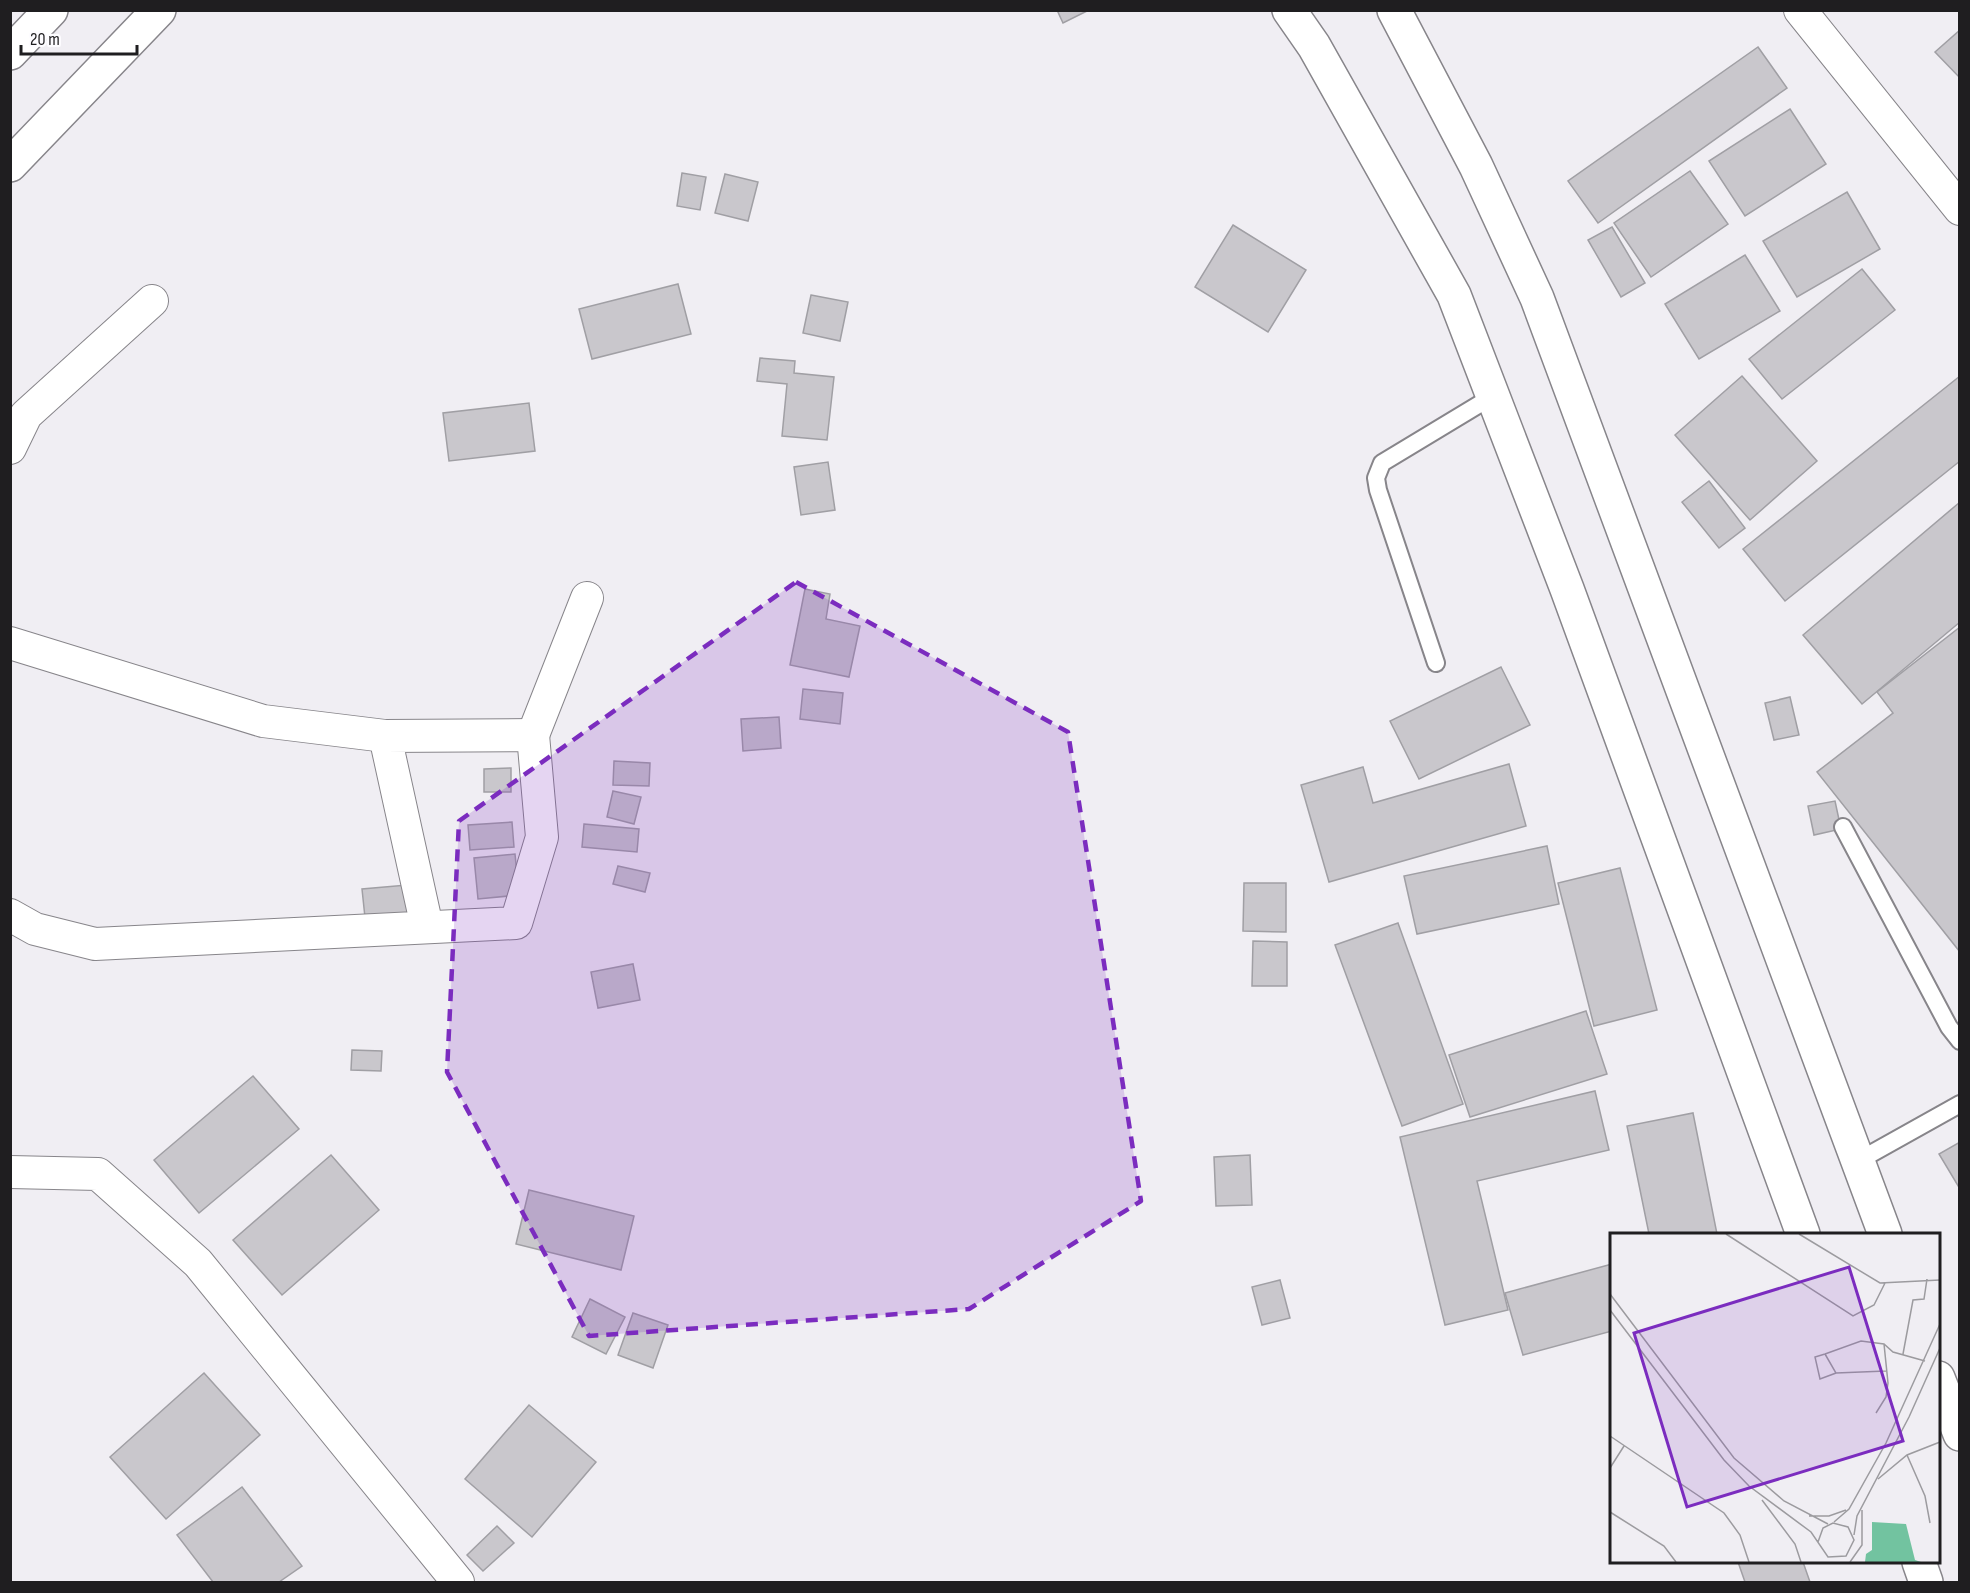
<svg xmlns="http://www.w3.org/2000/svg" width="1970" height="1593" font-family="'Sofia Sans Condensed',sans-serif">
	<rect width="100%" height="100%" fill="#f0eef3"/>
	<g fill="#c9c7cc" stroke="#a09fa4" stroke-width="1.5">
		<polygon points="1057,10 1089,10 1063,23"/>
		<polygon points="1960,30 1960,78 1935,52"/>
		<polygon points="1758,47 1787,88 1598,223 1568,181"/>
		<polygon points="1790,109 1826,164 1745,216 1709,161"/>
		<polygon points="1690,171 1728,224 1651,277 1614,223"/>
		<polygon points="682,173 706,177 700,210 677,206"/>
		<polygon points="725,174 758,182 748,221 715,213"/>
		<polygon points="1847,192 1880,249 1797,297 1763,241"/>
		<polygon points="1233,225 1306,270 1268,332 1195,287"/>
		<polygon points="1612,227 1645,283 1621,297 1588,240"/>
		<polygon points="1745,255 1780,311 1699,359 1665,304"/>
		<polygon points="1862,269 1895,310 1782,399 1749,359"/>
		<polygon points="678,284 691,334 592,359 579,309"/>
		<polygon points="811,295 848,302 840,341 803,333"/>
		<polygon points="760,358 795,361 794,373 834,377 827,440 782,436 787,384 757,381"/>
		<polygon points="1742,376 1817,461 1750,520 1675,435"/>
		<polygon points="1960,376 1960,461 1785,601 1743,549"/>
		<polygon points="529,403 535,451 449,461 443,413"/>
		<polygon points="828,462 835,510 801,515 794,467"/>
		<polygon points="1709,481 1745,528 1719,548 1682,502"/>
		<polygon points="1960,502 1960,622 1862,704 1803,635"/>
		<polygon points="805,589 830,594 826,619 860,626 849,677 790,665"/>
		<polygon points="1960,627 1960,952 1817,772 1893,713 1877,692"/>
		<polygon points="1501,667 1530,725 1419,779 1390,721"/>
		<polygon points="803,689 843,693 840,724 800,719"/>
		<polygon points="1790,697 1799,735 1774,740 1765,703"/>
		<polygon points="779,717 781,748 743,751 741,719"/>
		<polygon points="614,761 650,763 649,786 613,785"/>
		<polygon points="1509,764 1526,826 1329,882 1301,785 1363,767 1373,803"/>
		<polygon points="511,768 511,792 484,792 484,769"/>
		<polygon points="613,791 641,797 634,824 607,817"/>
		<polygon points="1835,801 1841,829 1814,835 1808,806"/>
		<polygon points="512,822 514,847 470,850 468,825"/>
		<polygon points="584,824 639,829 637,852 582,847"/>
		<polygon points="1547,846 1559,904 1417,934 1404,876"/>
		<polygon points="515,854 519,895 478,899 474,858"/>
		<polygon points="618,866 650,873 645,892 613,884"/>
		<polygon points="1620,868 1657,1010 1594,1026 1558,883"/>
		<polygon points="1244,883 1286,883 1286,932 1243,931"/>
		<polygon points="407,885 412,922 366,927 362,889"/>
		<polygon points="1398,923 1463,1104 1402,1126 1335,945"/>
		<polygon points="1253,941 1287,942 1287,986 1252,986"/>
		<polygon points="633,964 640,1000 598,1008 591,972"/>
		<polygon points="1586,1011 1607,1074 1470,1117 1449,1055"/>
		<polygon points="352,1050 382,1051 381,1071 351,1070"/>
		<polygon points="253,1076 299,1129 199,1213 154,1160"/>
		<polygon points="1595,1091 1609,1150 1477,1181 1508,1310 1445,1325 1400,1137"/>
		<polygon points="1693,1113 1717,1234 1649,1234 1627,1126"/>
		<polygon points="1960,1142 1960,1189 1939,1154"/>
		<polygon points="331,1155 379,1210 282,1295 233,1240"/>
		<polygon points="1250,1155 1252,1205 1216,1206 1214,1157"/>
		<polygon points="529,1190 634,1216 621,1270 516,1244"/>
		<polygon points="1612,1264 1612,1331 1523,1355 1505,1293"/>
		<polygon points="1280,1280 1290,1318 1262,1325 1252,1287"/>
		<polygon points="590,1299 625,1317 606,1354 572,1337"/>
		<polygon points="633,1313 668,1325 653,1368 618,1355"/>
		<polygon points="204,1373 260,1435 166,1519 110,1457"/>
		<polygon points="529,1405 596,1462 532,1537 465,1479"/>
		<polygon points="242,1487 302,1566 279,1582 213,1582 177,1535"/>
		<polygon points="497,1526 514,1543 483,1571 467,1555"/>
		<polygon points="1738,1562 1803,1562 1810,1582 1745,1582"/>
	</g>
	<g fill="none" stroke-linecap="round" stroke-linejoin="round">
		<defs>
			<g id="lane">
				<polyline points="1436,663 1378,490 1376,478 1382,463 1493,396"/>
				<polyline points="1843,827 1949,1027 1960,1041"/>
				<polyline points="1858,1161 1960,1104"/>
			</g>
			<g id="street">
				<polyline points="1800,10 1960,209"/>
				<polyline points="10,448 26,415 152,301"/>
				<polyline points="10,643 263,721 385,736"/>
				<polyline points="533,735 587,598"/>
				<polyline points="10,915 35,929 95,944 516,923 542,837 533,735 385,736 427,927"/>
				<polyline points="10,1172 98,1174 198,1263 458,1582"/>
			</g>
			<g id="secondary">
				<polyline points="1289,10 1314,46 1454,295 1567,589 1803,1234"/>
				<polyline points="1394,10 1476,166 1537,298 1885,1234"/>
				<polyline points="1938,1378 1960,1434"/>
				<polyline points="1919,1562 1926,1582"/>
			</g>
			<g id="primary">
				<polyline points="10,53 51,10"/>
				<polyline points="10,165 159,10"/>
			</g>
		</defs>
		<use href="#lane" stroke="#87858a" stroke-width="20"/>
		<use href="#street" stroke="#87858a" stroke-width="34"/>
		<use href="#secondary" stroke="#87858a" stroke-width="36"/>
		<use href="#primary" stroke="#87858a" stroke-width="36"/>
		<use href="#lane" stroke="#fff" stroke-width="16"/>
		<use href="#street" stroke="#fff" stroke-width="32"/>
		<use href="#secondary" stroke="#fff" stroke-width="33"/>
		<use href="#primary" stroke="#fff" stroke-width="33"/>
	</g>
	<path fill="#7b2cbf" fill-opacity="0.2" stroke="#7b2cbf" stroke-width="4.5" stroke-dasharray="12 8" stroke-linejoin="round" d="M796,582l272,150 73,469 -172,108 -380,27 -142,-264 12,-251z"/>
	<g transform="translate(1610 1233)">
		<rect width="330" height="330" fill="#f0eef3"/>
		<path d="M262,289l34,2 9,36 6,2h-56l1,-8 6,-4z" fill="#72c3a0"/>
		<path fill="none" stroke="#9c9b9f" stroke-width="1.5" d="M116,1l127,82 21,-11 11,-22M189,1l81,49 60,-3M0,61l124,164 50,43 44,23M0,77l114,150 25,26 62,46 17,25 18,-1 8,-16 -6,-13 -15,-4 -10,5 -5,14M215,121l11,19 -16,6 -5,-22 10,-3 36,-13 23,3 9,8 32,9M293,121l10,-54 11,-1 3,-20M226,140l50,-2M266,180l10,-16 2,-14 -4,-39M0,203l114,77 16,22 9,27M297,222l18,41 5,27M0,235l14,-22M268,246l29,-24 33,-13M152,267l33,44 6,18M0,279l54,34 12,16M199,283h20l17,-6M224,289l15,-13 37,-66 54,-119M244,302l3,-19 52,-99 31,-69M240,329l12,-17v-35"/>
		<path fill="#7b2cbf" fill-opacity="0.15" stroke="#7b2cbf" stroke-width="3" d="M239,34l54,174 -216,66 -53,-174z"/>
		<rect width="330" height="330" fill="none" stroke="#1f1e20" stroke-width="3"/>
	</g>
	<rect width="1970" height="1593" fill="none" stroke="#1f1e20" stroke-width="24"/>
	<path d="M21 45v9h116v-9" fill="none" stroke="#1f1e20" stroke-width="3"/>
	<text x="30" y="45" font-size="18" fill="#1f1e20" stroke="#fdfcff" stroke-width="4.5" paint-order="stroke">20 m</text>
</svg>
